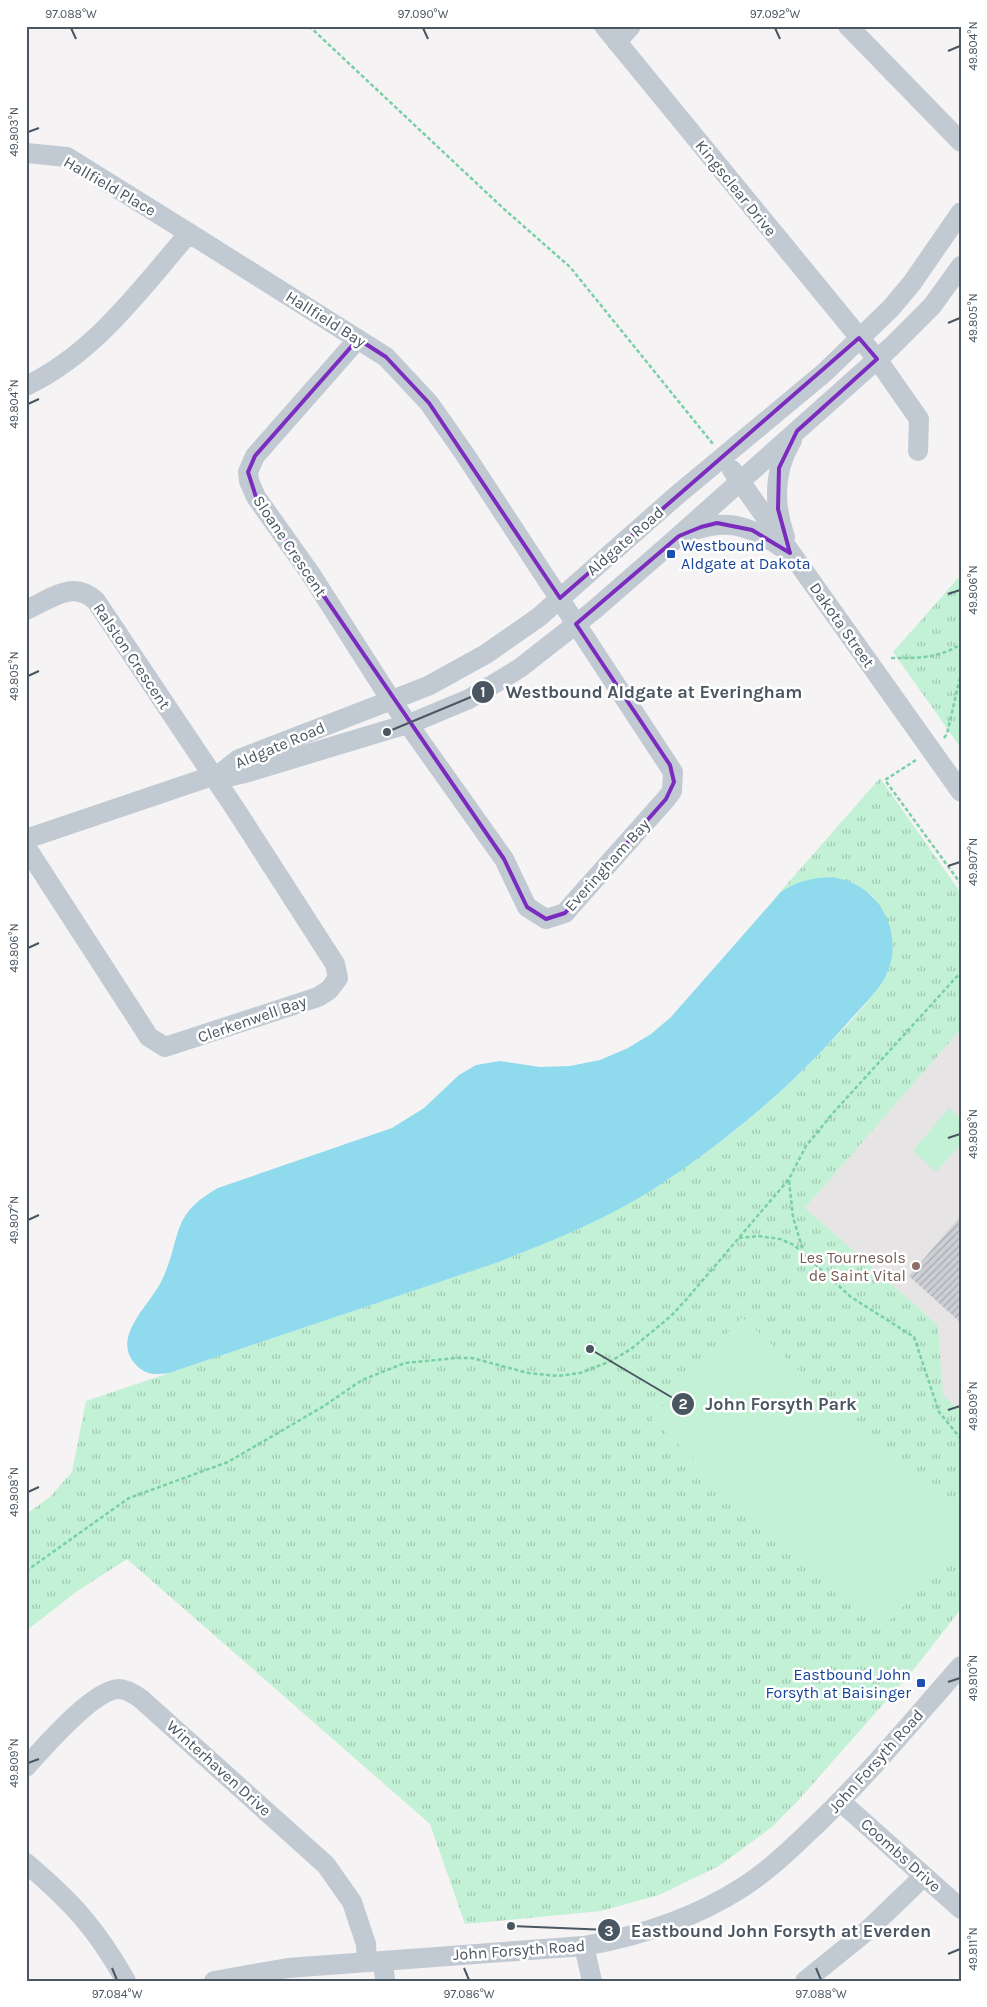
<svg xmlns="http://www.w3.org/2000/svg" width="987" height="2007" font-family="Karla,sans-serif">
	<defs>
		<pattern id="grass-tufts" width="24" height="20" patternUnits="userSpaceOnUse" patternTransform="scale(1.25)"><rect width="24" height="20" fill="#c3f1d5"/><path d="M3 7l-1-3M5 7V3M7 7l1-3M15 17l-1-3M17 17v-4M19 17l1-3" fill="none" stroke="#a0c6b0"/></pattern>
		<pattern id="building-hatch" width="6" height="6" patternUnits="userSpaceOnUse" patternTransform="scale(1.25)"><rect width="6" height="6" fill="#cdcfd5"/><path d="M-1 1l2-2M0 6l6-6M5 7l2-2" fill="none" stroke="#a8abb0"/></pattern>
	</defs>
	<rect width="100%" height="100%" fill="#f5f3f3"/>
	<polygon fill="#e6e4e5" points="961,1029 961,1411 943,1395 938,1325 805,1208"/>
	<g fill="url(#grass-tufts)">
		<polygon points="961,575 961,748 893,652"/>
		<path d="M880,778l81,115v136l-156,179 133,117 5,70 18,16v198l-46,59 -120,136 -23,23 -53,39 -60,29 -58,16 -136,13 -35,-100 -303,-265 -51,33 -50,39v-117l24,-17 22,-25 14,-71 410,-138c126,-48 224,-108 319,-205 25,-26 55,-54 73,-86l-15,-76c-6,-4 -13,-10 -20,-13 -26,-11 -60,-2 -80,17z"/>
	</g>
	<g fill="#c3f1d5">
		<polygon points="949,1108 961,1119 961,1144 936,1172 913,1151"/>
		<polygon points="742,1317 961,1521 961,1548 880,1630 651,1419"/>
	</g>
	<path fill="#90daee" d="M833,877c7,2 15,3 22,7 31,16 46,54 33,87 -7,18 -24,33 -37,48 -60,69 -129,127 -207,176 -47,28 -97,48 -148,68l-327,110c-12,2 -23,2 -32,-7 -28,-27 12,-60 24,-84 22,-44 7,-66 57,-94l174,-60 32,-20 35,-33 17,-10 24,-4 40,6 30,-1 30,-6 28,-12 23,-14 20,-17 110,-125c17,-12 32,-14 52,-15z"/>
	<polygon fill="url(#building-hatch)" points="961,1216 961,1323 909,1276"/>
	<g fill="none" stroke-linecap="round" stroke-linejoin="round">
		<g stroke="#7ad0a6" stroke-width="2.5" stroke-dasharray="4 2.5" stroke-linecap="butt">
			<polyline points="309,26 504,209 570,267 713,444"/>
			<path d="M891,658c26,0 47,1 70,-14"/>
			<polyline points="944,738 947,734 961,673"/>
			<polyline points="916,760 885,780 961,884"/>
			<polyline points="789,1181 793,1217 803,1251"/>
			<polyline points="739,1238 758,1236 780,1239 794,1245 851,1297 914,1337 939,1412 961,1439"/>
			<polyline points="26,1571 129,1498 228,1462 324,1406 362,1380 405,1363 456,1358 472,1358 528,1373 558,1376 580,1373 611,1361 631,1349 671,1316 685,1301 789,1179 806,1146 833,1113 961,972"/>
		</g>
		<g stroke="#c1cad2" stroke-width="20">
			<polyline points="604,26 877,359 919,419 918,451"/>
			<polyline points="848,26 961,142"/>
			<polyline points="617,42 631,26"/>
			<polyline points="26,153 67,157 189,233"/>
			<path d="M26,386c69,-33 114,-96 163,-153l197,124 43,46 35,50 209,319 -1,19 -6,8 -96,108 -5,6 -19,6 -19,-12 -23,-48 -113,-159 -81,-127 -54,-76 -7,-16 -1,-9 7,-16 103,-117"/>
			<polyline points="732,470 961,792"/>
			<path d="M687,533c37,-16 62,-8 94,14"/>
			<path d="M785,537c-12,-34 -11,-67 7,-97"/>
			<path d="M26,610c25,-11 47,-31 70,-9l140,209 99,154 3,14 -9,12 -11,7 -153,50 -16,-10 -123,-190"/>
			<polyline points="221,773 232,776 245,773 414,722 469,699 520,668 594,610 671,543 891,347 932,306 961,266"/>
			<polyline points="26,839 221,773 239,759 428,686 486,654 539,617 676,496 825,372 891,308 912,283 961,212"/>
			<path d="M26,1767c17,-19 68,-78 93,-78 7,0 15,5 21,9l186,167 26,37 14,42 1,18"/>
			<polyline points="841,1802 961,1909"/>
			<path d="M26,1863c46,39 70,65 100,118"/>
			<polyline points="584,1946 592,1981"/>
			<polyline points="383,1961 385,1981"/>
			<path d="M214,1981l74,-13 296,-22c56,-10 111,-28 159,-59 28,-18 51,-41 75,-64 51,-49 96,-104 143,-157"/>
			<polyline points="805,1981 868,1930 924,1876"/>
		</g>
	</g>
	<path fill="none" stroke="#7b2cbf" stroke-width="4" stroke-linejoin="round" d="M859,338l18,21 -80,72 -18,37 -1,41 12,44 -38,-23 -35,-7 -16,4 -22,9 -103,88 94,141 4,17 -8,17 -101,114 -19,6 -19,-12 -23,-48 -248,-362 -8,-25 7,-16 103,-117 28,18 43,46 131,195z"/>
	<path fill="none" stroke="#4a5661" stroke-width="2" d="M71,28l5,11M423,28l5,11M775,28l5,11M948,51l12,-5M28,132l11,-4M948,323l12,-5M28,404l11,-5M948,594l12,-4M28,676l11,-5M948,866l12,-4M28,948l11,-5M948,1138l12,-4M28,1220l11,-5M948,1410l12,-4M28,1492l11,-5M948,1682l12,-4M28,1763l11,-4M948,1954l12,-5M112,1968l5,12M464,1968l5,12M816,1968l5,12"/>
	<g fill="#1a4fb4" stroke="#fff" stroke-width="2">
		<rect x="666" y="549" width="10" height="10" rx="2.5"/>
		<rect x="916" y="1678" width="10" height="10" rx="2.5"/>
	</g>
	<circle fill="#8d6e63" stroke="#fff" stroke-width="2" cx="916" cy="1266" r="5"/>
	<g text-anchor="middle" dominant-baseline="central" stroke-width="5" stroke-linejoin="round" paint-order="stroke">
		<g font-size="16" fill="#4a5661" stroke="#fff">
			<text transform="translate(110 186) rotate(30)">Hallfield Place</text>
			<text transform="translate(736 188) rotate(51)">Kingsclear Drive</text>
			<text transform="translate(326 319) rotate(32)">Hallfield Bay</text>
			<text transform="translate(625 541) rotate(-41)">Aldgate Road</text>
			<text transform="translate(290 546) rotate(56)">Sloane Crescent</text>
			<text transform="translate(842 625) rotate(55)">Dakota Street</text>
			<text transform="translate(132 656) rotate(56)">Ralston Crescent</text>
			<text transform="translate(280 745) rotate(-23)">Aldgate Road</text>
			<text transform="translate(607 865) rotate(-48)">Everingham Bay</text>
			<text transform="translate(252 1019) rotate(-19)">Clerkenwell Bay</text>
			<text transform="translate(876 1761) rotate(-48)">John Forsyth Road</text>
			<text transform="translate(219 1768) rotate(42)">Winterhaven Drive</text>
			<text transform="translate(901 1855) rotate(42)">Coombs Drive</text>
			<text transform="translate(519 1950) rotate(-4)">John Forsyth Road</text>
		</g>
		<g font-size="16" fill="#164399" stroke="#fff" text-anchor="start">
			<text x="681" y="545">Westbound<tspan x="681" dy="18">Aldgate at Dakota</tspan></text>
			<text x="911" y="1674" text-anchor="end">Eastbound John<tspan x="911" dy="18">Forsyth at Baisinger</tspan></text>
		</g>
		<g font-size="16" fill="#785e54" stroke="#fff" text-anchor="end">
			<text x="906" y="1257">Les Tournesols<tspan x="906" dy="18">de Saint Vital</tspan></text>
		</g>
	</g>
	<path fill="none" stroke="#4a5661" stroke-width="2" d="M387 732L483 692M590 1349L683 1404M511 1926L609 1930"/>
	<g fill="#4a5661" stroke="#fff" stroke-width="2">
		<circle cx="387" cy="732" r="5"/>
		<circle cx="590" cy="1349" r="5"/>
		<circle cx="511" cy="1926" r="5"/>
		<circle cx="483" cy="692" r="12"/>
		<circle cx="683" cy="1404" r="12"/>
		<circle cx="609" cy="1930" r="12"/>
	</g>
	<g font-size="15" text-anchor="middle" font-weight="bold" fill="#fff">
		<text x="483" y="697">1</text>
		<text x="683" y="1409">2</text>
		<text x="609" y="1936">3</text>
	</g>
	<g font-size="18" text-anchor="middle" font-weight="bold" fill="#4a5661" stroke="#fff" stroke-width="5" stroke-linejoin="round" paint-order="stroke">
		<text x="654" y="698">Westbound Aldgate at Everingham</text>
		<text x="781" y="1410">John Forsyth Park</text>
		<text x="781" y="1937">Eastbound John Forsyth at Everden</text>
	</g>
	<rect width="987" height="2007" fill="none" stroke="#ffffff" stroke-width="55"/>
	<rect x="28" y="28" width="932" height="1952" fill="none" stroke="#4a5661" stroke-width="2"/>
	<g font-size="12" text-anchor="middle" fill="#4a5661">
		<text x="71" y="18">97.088°W</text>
		<text x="423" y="18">97.090°W</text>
		<text x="775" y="18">97.092°W</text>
		<text transform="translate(973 46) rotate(-90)" y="4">49.804°N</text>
		<text transform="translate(14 132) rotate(-90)" y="4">49.803°N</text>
		<text transform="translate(973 318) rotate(-90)" y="4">49.805°N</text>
		<text transform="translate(14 404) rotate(-90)" y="4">49.804°N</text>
		<text transform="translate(973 590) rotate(-90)" y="4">49.806°N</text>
		<text transform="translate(14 676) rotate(-90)" y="4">49.805°N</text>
		<text transform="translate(973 862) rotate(-90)" y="4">49.807°N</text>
		<text transform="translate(14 948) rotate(-90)" y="4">49.806°N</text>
		<text transform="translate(973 1134) rotate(-90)" y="4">49.808°N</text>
		<text transform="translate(14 1220) rotate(-90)" y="4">49.807°N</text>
		<text transform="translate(973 1406) rotate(-90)" y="4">49.809°N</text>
		<text transform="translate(14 1492) rotate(-90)" y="4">49.808°N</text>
		<text transform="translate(973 1678) rotate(-90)" y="4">49.810°N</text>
		<text transform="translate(14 1763) rotate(-90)" y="4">49.809°N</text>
		<text transform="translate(973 1949) rotate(-90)" y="4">49.811°N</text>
		<text x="117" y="1998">97.084°W</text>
		<text x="469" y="1998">97.086°W</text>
		<text x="821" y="1998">97.088°W</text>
	</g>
</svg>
